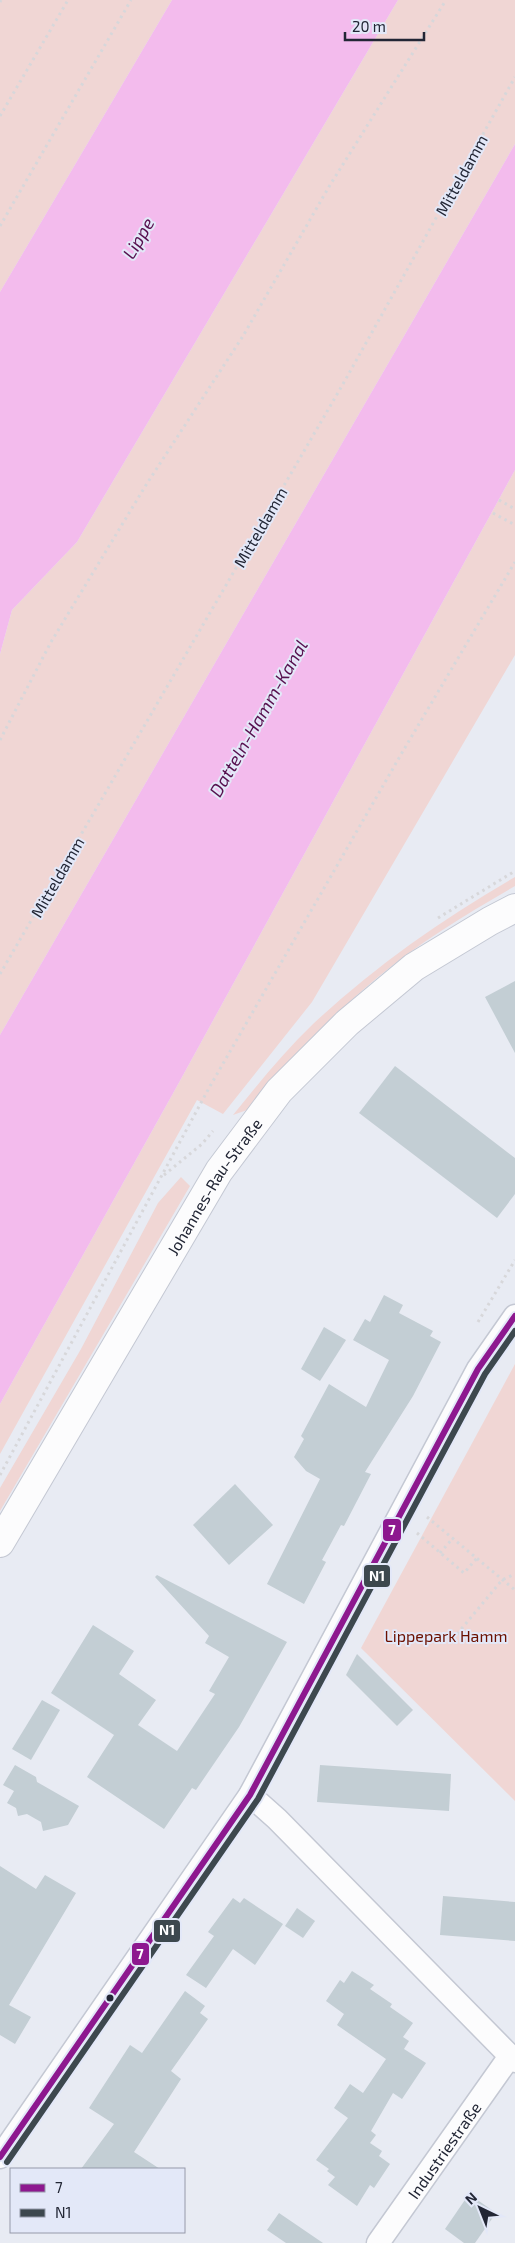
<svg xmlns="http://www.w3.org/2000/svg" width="515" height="2243" font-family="'Exo 2',sans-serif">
	<rect width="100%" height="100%" fill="#e8ebf3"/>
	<g fill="#f0d6d4">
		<polygon points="0,0 172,0 0,292"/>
		<polygon points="398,0 515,0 515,144 0,1035 0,654 12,610 77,542"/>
		<polygon points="515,470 515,655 312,1002 223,1114 197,1100 0,1454 0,1404 176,1088"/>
		<path d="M515,877v9c-47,27 -95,56 -137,91 -48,40 -90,86 -131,133l-14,5c25,-31 51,-63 80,-91 61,-57 129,-105 202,-147z"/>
		<polygon points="181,1177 190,1186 0,1511 0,1488 81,1349 158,1203"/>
		<polygon points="515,1364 515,1801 361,1648"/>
	</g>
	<g fill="#f3bbed">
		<polygon points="172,0 398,0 77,542 12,610 0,654 0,292"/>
		<polygon points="515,144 515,470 176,1088 0,1404 0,1035"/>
	</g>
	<g fill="#c3ced4">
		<polygon points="515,981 515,1053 485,997"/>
		<polygon points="395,1066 515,1158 515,1194 497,1218 359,1113"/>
		<polygon points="384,1295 403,1305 399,1313 433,1331 430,1336 441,1342 413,1396 365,1472 371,1474 344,1526 341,1525 322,1560 326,1562 304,1604 267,1584 320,1479 306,1471 294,1457 304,1439 301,1436 329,1384 366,1407 389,1360 353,1340 365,1319 370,1322"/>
		<polygon points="324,1327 346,1340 320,1381 301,1369"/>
		<polygon points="235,1484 273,1525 229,1565 193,1525"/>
		<polygon points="157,1575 287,1642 239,1727 196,1790 192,1788 164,1829 87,1777 114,1735 51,1693 93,1625 134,1651 119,1674 156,1700 138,1725 177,1751 215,1694 209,1691 229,1657 205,1643 209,1636 155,1577"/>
		<polygon points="357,1654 413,1710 397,1726 346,1675"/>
		<polygon points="42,1700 60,1710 31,1760 12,1749"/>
		<polygon points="15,1765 36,1777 37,1782 79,1806 68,1825 43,1831 41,1822 27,1814 18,1816 16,1808 7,1803 14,1791 3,1785"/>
		<polygon points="320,1765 451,1774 449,1811 317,1802"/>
		<polygon points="0,1866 36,1889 45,1875 76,1893 9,2005 31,2017 15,2044 0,2035"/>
		<polygon points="443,1896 515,1902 515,1941 440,1935"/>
		<polygon points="233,1898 240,1903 244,1898 283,1924 255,1965 233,1949 206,1988 186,1975 214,1936 208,1932"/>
		<polygon points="297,1908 315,1921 303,1938 285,1926"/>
		<polygon points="352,1971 374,1985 370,1989 392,2004 390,2007 413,2023 403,2037 409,2041 404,2049 426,2063 402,2099 393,2093 371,2131 376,2135 370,2143 382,2151 379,2156 390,2164 374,2188 370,2185 357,2206 328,2185 335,2177 327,2171 329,2169 316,2160 348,2118 334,2108 350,2084 363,2093 386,2059 337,2025 344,2014 326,2001 340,1980 344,1983"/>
		<polygon points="185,1991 205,2006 200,2013 208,2019 171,2071 181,2079 134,2152 160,2169 81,2169 114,2124 89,2108 130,2045 142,2053"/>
		<polygon points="469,2194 496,2213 475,2243 464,2243 445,2229"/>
		<polygon points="279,2213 323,2243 286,2243 267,2230"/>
	</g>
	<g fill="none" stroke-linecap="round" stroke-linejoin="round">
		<defs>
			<g id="street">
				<polyline points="250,1795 277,1819 515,2061"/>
				<polyline points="0,2157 250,1795 478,1369 515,1316"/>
				<path id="s1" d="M378,2243l132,-187"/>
			</g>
			<g id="secondary">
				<path id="s2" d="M0,1543l219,-372 60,-80 68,-68 67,-56 76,-46 25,-13"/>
			</g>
		</defs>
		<use href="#street" stroke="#c4c8d3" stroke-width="25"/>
		<use href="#secondary" stroke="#c4c8d3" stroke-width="30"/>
		<g stroke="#d7d7da" stroke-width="3" stroke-dasharray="2.5 4" stroke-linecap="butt">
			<polyline points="0,2 1,0"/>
			<polyline points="0,116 68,0"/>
			<polyline points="0,226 131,0"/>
			<polyline points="499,500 515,509"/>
			<polyline points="493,513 515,525"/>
			<polyline points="0,740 51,642 146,485 243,336 330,185 446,0"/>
			<polyline points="438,918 515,871"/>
			<polyline points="0,974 343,384 515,77"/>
			<polyline points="164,1175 202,1144 213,1131"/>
			<polyline points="478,1322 515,1260"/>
			<polyline points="0,1475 209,1088 403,751 515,562"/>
			<polyline points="427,1517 515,1590"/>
			<polyline points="417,1533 464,1573 477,1558"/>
			<polyline points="440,1553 453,1538"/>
			<polyline points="448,1635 453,1639 502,1580 515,1574"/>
		</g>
		<use href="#street" stroke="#fcfcfd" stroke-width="22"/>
		<use href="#secondary" stroke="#fcfcfd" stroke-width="28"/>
		<defs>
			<polyline id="bus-1" points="0,2157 250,1795 478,1369 515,1316"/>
			<polyline id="bus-2" points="7,2162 258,1799 485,1374 515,1331"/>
		</defs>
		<use href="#bus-1" stroke="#e3e8f8" stroke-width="10"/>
		<use href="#bus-2" stroke="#e3e8f8" stroke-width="10"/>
		<use href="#bus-1" stroke="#8d188f" stroke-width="6"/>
		<use href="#bus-2" stroke="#3d484e" stroke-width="6"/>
	</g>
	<circle fill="#222635" stroke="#e3e8f8" stroke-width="2" cx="110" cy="1998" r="4.5"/>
	<g text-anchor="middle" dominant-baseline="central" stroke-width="4" stroke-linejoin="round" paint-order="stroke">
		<g font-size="16" fill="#222635" stroke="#e3e8f8">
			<text transform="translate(461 175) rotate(-61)">Mitteldamm</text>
			<text transform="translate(260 527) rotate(-60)">Mitteldamm</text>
			<text transform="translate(57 877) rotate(-60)">Mitteldamm</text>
			<text stroke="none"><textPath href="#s2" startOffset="416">Johannes-Rau-Straße</textPath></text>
			<text stroke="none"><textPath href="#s1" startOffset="114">Industriestraße</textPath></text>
		</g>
		<g font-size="16" fill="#6b1000" stroke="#e3e8f8">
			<text x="446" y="1635">Lippepark Hamm</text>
		</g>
		<g font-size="18" font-style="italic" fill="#57104f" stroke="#e3e8f8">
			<text transform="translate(138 238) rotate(-60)">Lippe</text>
			<text transform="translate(258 718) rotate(-60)">Datteln-Hamm-Kanal</text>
		</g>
	</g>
	<g stroke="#e3e8f8" stroke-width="2">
		<rect x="382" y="1518" width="20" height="24" rx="5" fill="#8d188f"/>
		<rect x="363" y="1564" width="28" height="24" rx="5" fill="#3d484e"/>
		<rect x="153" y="1919" width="28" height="24" rx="5" fill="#3d484e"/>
		<rect x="131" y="1942" width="19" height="24" rx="5" fill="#8d188f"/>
	</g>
	<g font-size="14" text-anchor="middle" font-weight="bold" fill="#fff">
		<text x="392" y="1535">7</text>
		<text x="377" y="1581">N1</text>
		<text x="167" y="1935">N1</text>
		<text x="140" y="1959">7</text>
	</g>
	<rect x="10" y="2168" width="175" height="65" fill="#e3e8f8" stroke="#969aaa"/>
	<rect x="20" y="2184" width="25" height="8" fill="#8d188f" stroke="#969aaa"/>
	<text x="55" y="2193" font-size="15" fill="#222635">7</text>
	<rect x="20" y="2209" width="25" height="8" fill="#3d484e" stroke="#969aaa"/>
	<text x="55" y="2218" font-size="15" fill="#222635">N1</text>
	<g transform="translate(480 2208) rotate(317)" stroke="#e3e8f8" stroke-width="4" paint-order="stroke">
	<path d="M0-4L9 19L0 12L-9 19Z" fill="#222635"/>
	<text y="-8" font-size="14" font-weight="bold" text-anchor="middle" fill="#222635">N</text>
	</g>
	<path d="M345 32v8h79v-8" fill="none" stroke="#222635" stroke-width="2.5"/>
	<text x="352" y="32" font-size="15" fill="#222635" stroke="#e3e8f8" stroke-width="4" paint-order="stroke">20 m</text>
</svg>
